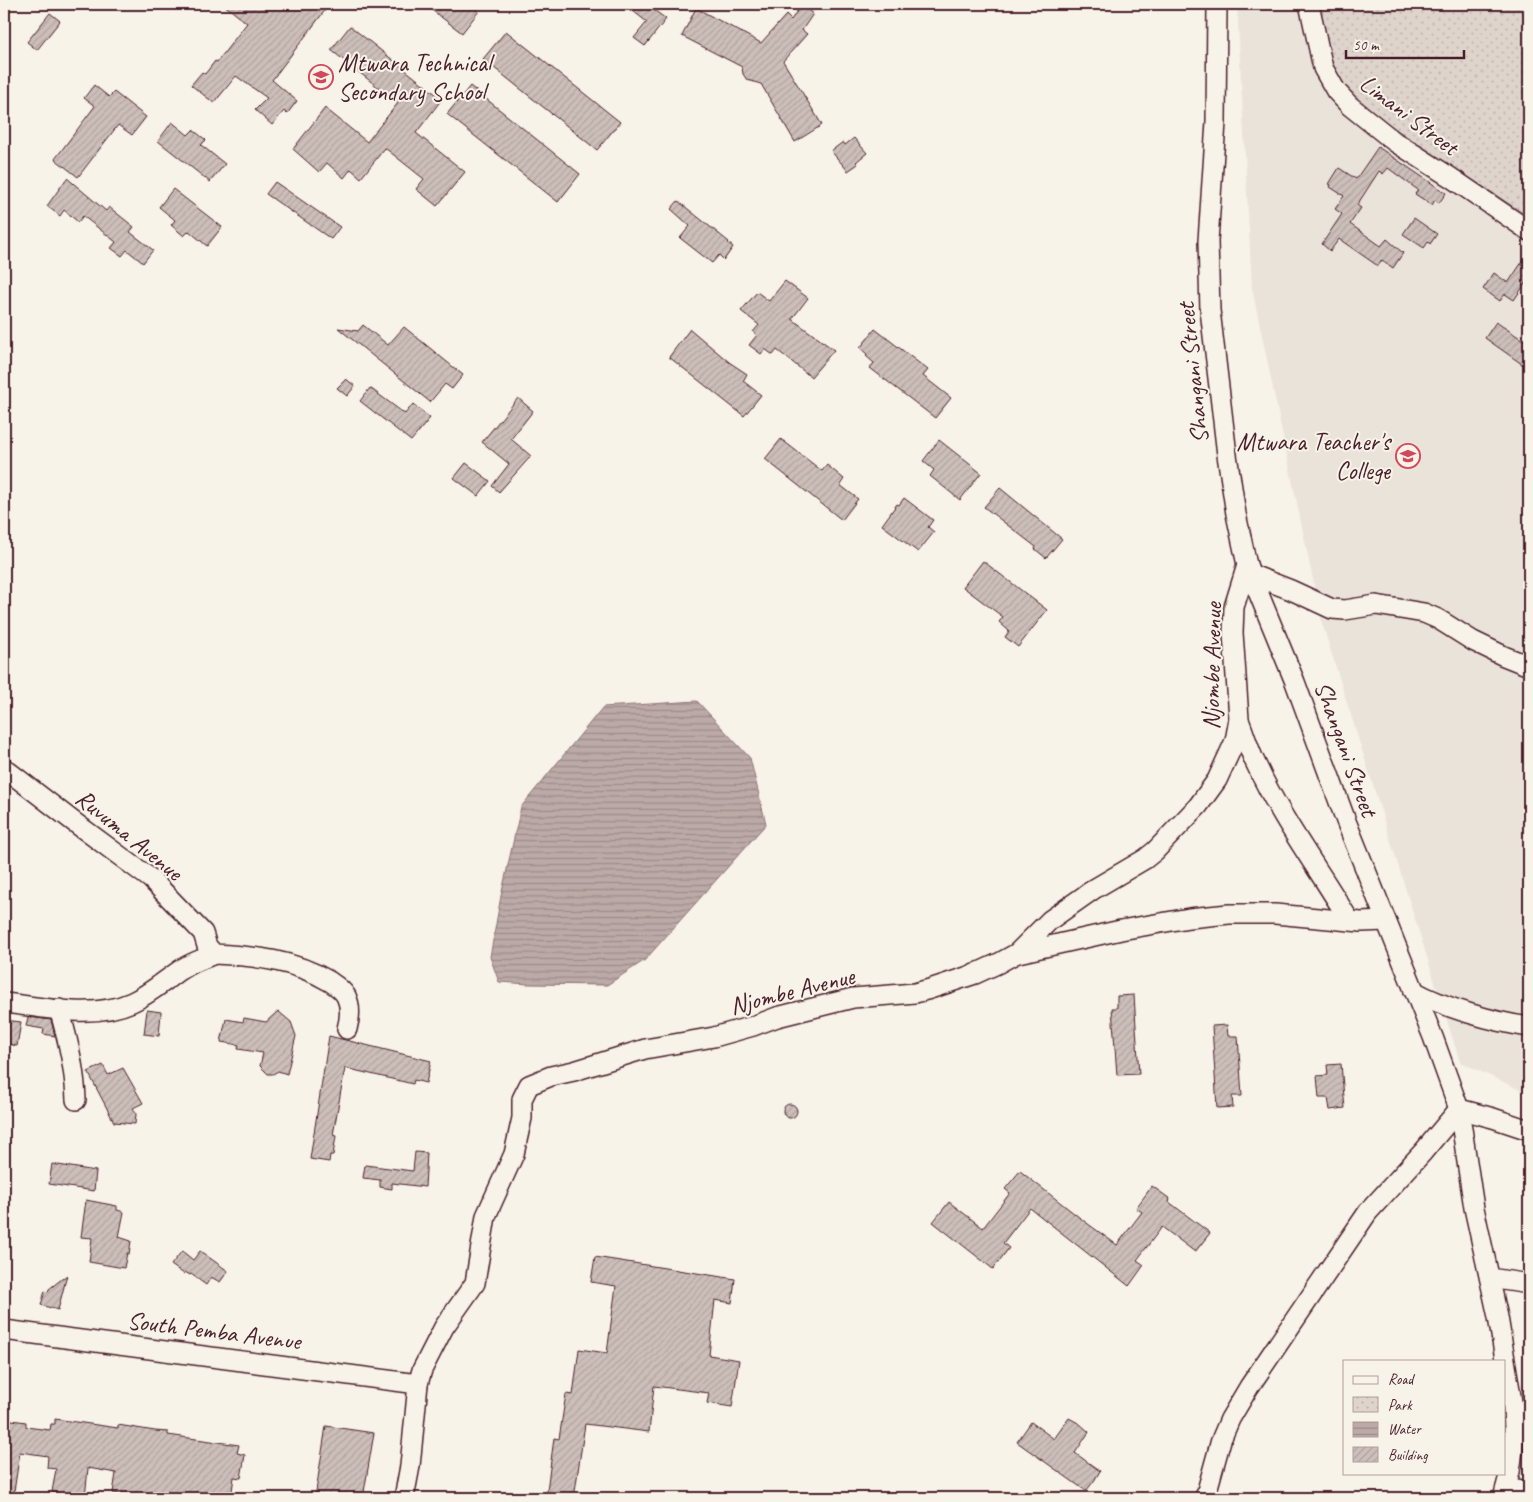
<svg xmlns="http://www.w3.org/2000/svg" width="1533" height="1502" font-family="Caveat,sans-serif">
	<defs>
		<pattern id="park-dots" width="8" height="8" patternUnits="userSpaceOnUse" patternTransform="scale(1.25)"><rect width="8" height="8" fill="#ded4cc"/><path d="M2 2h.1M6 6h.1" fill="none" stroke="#c0b6af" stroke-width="1.8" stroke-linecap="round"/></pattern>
		<pattern id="water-rules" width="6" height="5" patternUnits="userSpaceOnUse" patternTransform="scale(1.25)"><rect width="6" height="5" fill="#bcaaa7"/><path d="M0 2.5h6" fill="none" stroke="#9b8a88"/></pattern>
		<pattern id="building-hatch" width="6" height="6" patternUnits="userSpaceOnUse" patternTransform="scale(1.25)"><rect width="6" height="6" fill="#ccbfb9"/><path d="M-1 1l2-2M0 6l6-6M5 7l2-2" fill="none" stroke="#b1a49f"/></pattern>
	</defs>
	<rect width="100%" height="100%" fill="#f7f3e8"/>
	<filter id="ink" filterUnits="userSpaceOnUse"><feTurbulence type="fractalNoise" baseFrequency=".02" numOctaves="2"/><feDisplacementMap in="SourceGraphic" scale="10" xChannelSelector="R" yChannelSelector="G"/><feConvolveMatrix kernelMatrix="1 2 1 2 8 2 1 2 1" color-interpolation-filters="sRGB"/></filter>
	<g filter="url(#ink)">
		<polygon fill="#eae3da" points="1237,4 1529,4 1529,1094 1460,1062 1322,623 1252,288"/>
		<polygon fill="url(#park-dots)" stroke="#947a7c" points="1318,4 1529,4 1529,217 1347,97 1328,62"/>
		<polygon fill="url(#water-rules)" stroke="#8e7275" points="697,701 750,758 766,824 645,960 607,985 529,984 499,982 490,957 501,896 521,807 603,707"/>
		<g fill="url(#building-hatch)" stroke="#4a1f2b">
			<polygon points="223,4 318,4 326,9 272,80 297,101 287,114 284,111 272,125 255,110 267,98 236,76 214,103 191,85 202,72 205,74 215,61 217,62 247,23"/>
			<polygon points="424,4 470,4 479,11 462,33"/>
			<polygon points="624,4 646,4 666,19 645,46 634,38 647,22"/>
			<polygon points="801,5 813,14 802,30 807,34 783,61 822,125 795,142 761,84 747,80 743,74 742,67 682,36 696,8 761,43 786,15 791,20"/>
			<polygon points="50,13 60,21 37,50 27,42"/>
			<polygon points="350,26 442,99 416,133 465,172 437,206 416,189 424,179 385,148 361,178 351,169 344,178 327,163 319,172 293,149 325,108 367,142 398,103 331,50"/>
			<polygon points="506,31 620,122 597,150 483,59"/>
			<polygon points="94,85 109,97 114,92 146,117 132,135 118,125 78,177 55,159 95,106 84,98"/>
			<polygon points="470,86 580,174 558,202 447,114"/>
			<polygon points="172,122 188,135 193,130 206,140 201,145 225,164 210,182 158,141"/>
			<polygon points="854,138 867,153 856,162 858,164 848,171 831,151 843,142 845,145"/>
			<polygon points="1378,147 1446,193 1439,203 1435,200 1432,205 1415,194 1418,190 1388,168 1383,174 1379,171 1357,205 1361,208 1350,224 1381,246 1387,239 1403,253 1393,268 1382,260 1378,266 1339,239 1330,251 1322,244 1342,214 1335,209 1344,196 1330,187 1331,185 1329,184 1339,168 1356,179"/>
			<polygon points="67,178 106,211 109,207 134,227 130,232 153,250 143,263 127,250 122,256 111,248 116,242 83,216 78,222 64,210 60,216 47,206"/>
			<polygon points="275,182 340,227 331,239 266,194"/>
			<polygon points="173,189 222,227 207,246 189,231 184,236 171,225 175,220 159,207"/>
			<polygon points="678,201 729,242 728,243 733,247 724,260 719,255 712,263 680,238 690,226 671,209"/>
			<polygon points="1414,218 1437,234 1430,244 1428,242 1424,248 1403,234"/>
			<polygon points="1529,252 1529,278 1514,300 1505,294 1500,301 1483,289 1494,273 1508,283"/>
			<polygon points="785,281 808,298 792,319 834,350 811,377 777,350 773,355 765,349 761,354 749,345 757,335 753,332 759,325 741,311 757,292 769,301"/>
			<polygon points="1496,322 1529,344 1529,369 1485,338"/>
			<polygon points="363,325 388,345 404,327 463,375 452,389 445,384 430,402 338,328 358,331"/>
			<polygon points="690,329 729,362 747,374 743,381 761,395 744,416 669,357"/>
			<polygon points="875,329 928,370 923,376 951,398 935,418 870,368 874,363 866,356 867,354 860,348"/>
			<polygon points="346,379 355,386 347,396 337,388"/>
			<polygon points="370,388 405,414 413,404 430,418 411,441 360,401"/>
			<polygon points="518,398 533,411 511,439 531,456 499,492 492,486 509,464 482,442"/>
			<polygon points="781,439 822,471 827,465 844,479 840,485 858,499 842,520 765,459"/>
			<polygon points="939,440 981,473 960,500 930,476 934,470 923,461"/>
			<polygon points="466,463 490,481 478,496 454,478"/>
			<polygon points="1000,488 1062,539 1046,558 1035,549 1036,547 984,507"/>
			<polygon points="904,498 933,520 928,527 934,532 918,552 882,525 897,504 899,505"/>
			<polygon points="983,561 1047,610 1018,647 1005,637 1009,631 999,622 1003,617 963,587"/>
			<polygon points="1134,995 1139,1074 1117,1075 1112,1008 1117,1008 1117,996"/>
			<polygon points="147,1010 161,1012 159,1036 144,1034"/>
			<polygon points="278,1011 291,1022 296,1036 287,1074 278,1071 273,1074 268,1074 260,1066 263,1053 238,1049 239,1045 221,1042 226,1019 243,1022 244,1018 266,1022"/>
			<polygon points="28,1017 51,1020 55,1036 43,1034 44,1029 26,1026"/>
			<polygon points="4,1020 21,1022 17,1046 4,1043"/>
			<polygon points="1227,1025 1228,1036 1238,1036 1242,1096 1232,1096 1233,1107 1217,1108 1212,1026"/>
			<polygon points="329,1036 431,1061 426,1083 414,1080 413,1084 345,1068 333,1135 336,1136 333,1155 330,1155 329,1162 310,1159"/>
			<polygon points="1341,1064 1345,1108 1330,1110 1328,1098 1319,1098 1317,1076 1328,1075 1327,1065"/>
			<polygon points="103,1065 108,1075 123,1068 143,1103 133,1108 136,1114 135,1124 114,1122 88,1072"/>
			<circle cx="790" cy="1111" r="7"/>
			<polygon points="415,1152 427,1153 425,1187 392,1183 392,1189 380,1187 380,1180 363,1178 365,1165 413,1171"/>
			<polygon points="52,1164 96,1171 94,1191 49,1184"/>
			<polygon points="1020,1171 1084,1221 1117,1245 1142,1212 1136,1208 1152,1186 1170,1199 1169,1202 1210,1233 1195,1252 1162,1227 1137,1260 1144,1265 1129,1286 1030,1208 1003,1243 1009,1248 993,1269 933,1222 949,1202 983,1228 1010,1193 1005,1189"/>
			<polygon points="86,1200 117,1206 117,1210 124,1212 119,1237 131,1241 129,1254 127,1253 124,1268 89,1262 92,1238 81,1237"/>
			<polygon points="182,1251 193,1260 200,1251 228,1271 220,1282 211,1277 206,1285 191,1274 190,1275 185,1272 184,1274 171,1265"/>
			<polygon points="595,1257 735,1279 732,1303 715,1300 709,1355 739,1360 732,1407 707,1403 709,1393 654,1386 649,1432 585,1424 574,1498 546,1498 554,1438 559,1439 566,1394 573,1395 579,1349 607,1353 616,1286 591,1282"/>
			<polygon points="67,1275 58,1310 41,1305 45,1291 48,1292 49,1289"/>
			<polygon points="1069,1418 1080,1424 1089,1432 1075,1453 1100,1471 1094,1481 1086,1491 1017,1442 1031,1422 1054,1439"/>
			<polygon points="5,1419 26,1422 26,1427 50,1430 51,1424 55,1424 55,1419 118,1428 118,1425 155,1431 168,1432 168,1435 239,1445 237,1453 245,1455 241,1478 234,1477 231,1498 143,1498 113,1493 116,1473 88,1468 85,1498 52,1492 56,1469 47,1468 48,1456 20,1452 13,1498 4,1498 4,1432"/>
			<polygon points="326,1426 374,1433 363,1498 315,1498"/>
		</g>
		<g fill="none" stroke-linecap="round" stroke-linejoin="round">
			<defs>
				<g id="minor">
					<polyline points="1217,4 1216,122 1208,241 1210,310 1227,455 1236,514 1247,565 1295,682 1346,821 1433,1037 1459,1109 1474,1208 1498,1317 1513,1408 1514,1429 1513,1450 1510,1472 1503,1498"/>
					<polyline points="1309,4 1323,68 1336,91 1350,106 1395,142 1450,177 1529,231"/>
					<polyline points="1250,574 1291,590 1332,609 1345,610 1376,605 1424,613 1438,619 1473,641 1504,656 1529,666"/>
					<path d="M1239,720c6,15 10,30 17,44 25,55 62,104 93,156"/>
					<path d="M4,768l70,54 77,57 52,54 4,13 7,8c40,2 80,6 115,27 6,4 13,8 17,15 5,10 4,22 1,33"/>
					<polyline points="1018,953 1121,930 1189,918 1229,914 1275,914 1361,922 1386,921"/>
					<path d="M1414,991c30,17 81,31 115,36"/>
					<path d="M4,1003c41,4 88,17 128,-1 18,-8 32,-21 48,-32 10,-7 23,-11 34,-16"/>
					<path d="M59,1009c9,30 16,60 17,91"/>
					<polyline points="1459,1109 1493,1118 1529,1130"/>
					<polyline points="1490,1278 1529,1284"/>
					<polyline points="4,1330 418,1384"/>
					<polyline points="1506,1488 1529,1492"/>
					<polyline points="404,1498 410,1466 418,1384 422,1370 444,1327 475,1283 486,1216 514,1154 522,1118 522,1099 529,1085 551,1076 574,1071 645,1049 714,1037 753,1026 777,1017 853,998 915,993 930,989 975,974 999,963 1017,953 1050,920 1094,889 1145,859 1155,851 1198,806 1217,780 1235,741 1239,719 1233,633 1234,607 1247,565"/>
					<polyline points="1205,1498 1221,1440 1230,1419 1249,1387 1368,1212 1423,1152 1459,1109"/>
				</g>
			</defs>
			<use href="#minor" stroke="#4a1f2b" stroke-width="22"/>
			<use href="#minor" stroke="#f7f3e8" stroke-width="19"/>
		</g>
	</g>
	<defs>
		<symbol id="school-ring" viewBox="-11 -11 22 22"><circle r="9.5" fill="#f7f3e8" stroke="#d1495b" stroke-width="1.5"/><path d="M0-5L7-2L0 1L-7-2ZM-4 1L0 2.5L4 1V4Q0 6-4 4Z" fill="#d1495b"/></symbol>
		<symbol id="university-ring" viewBox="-11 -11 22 22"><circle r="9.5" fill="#f7f3e8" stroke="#d1495b" stroke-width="1.5"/><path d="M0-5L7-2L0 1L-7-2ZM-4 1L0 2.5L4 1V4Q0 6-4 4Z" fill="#d1495b"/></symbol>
	</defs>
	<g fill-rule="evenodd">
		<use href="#school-ring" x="307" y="63" width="28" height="28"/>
		<use href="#university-ring" x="1394" y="442" width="28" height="28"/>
	</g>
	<g text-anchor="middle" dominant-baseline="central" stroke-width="4" stroke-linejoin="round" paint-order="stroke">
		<g font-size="25" fill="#4a1f2b" stroke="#f7f3e8" text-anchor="start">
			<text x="338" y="63">Mtwara Technical<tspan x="338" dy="29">Secondary School</tspan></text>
			<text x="1390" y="442" text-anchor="end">Mtwara Teacher's<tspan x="1390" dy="29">College</tspan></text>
		</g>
		<g font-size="25" fill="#4a1f2b" stroke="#f7f3e8">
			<text transform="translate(1409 115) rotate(37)">Limani Street</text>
			<text transform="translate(1193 373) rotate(-96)">Shangani Street</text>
			<text transform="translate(1212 666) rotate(-89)">Njombe Avenue</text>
			<text transform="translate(1346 749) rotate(70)">Shangani Street</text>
			<text transform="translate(129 835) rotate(39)">Ruvuma Avenue</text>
			<text transform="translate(792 991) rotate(-14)">Njombe Avenue</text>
			<text transform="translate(214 1331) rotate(7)">South Pemba Avenue</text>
		</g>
	</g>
	<rect width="1533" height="1502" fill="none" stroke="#f7f3e8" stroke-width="20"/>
	<rect x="10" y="10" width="1513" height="1482" fill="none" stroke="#4a1f2b" stroke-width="2" filter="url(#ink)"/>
	<rect x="1343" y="1360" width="162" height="115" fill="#f7f3e8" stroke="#b29e9c"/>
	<rect x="1353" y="1376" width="25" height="8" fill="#f7f3e8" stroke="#b29e9c"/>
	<text x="1388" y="1384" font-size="15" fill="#4a1f2b">Road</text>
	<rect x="1353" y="1397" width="25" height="15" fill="url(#park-dots)" stroke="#b29e9c"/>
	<text x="1388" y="1410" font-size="15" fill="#4a1f2b">Park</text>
	<rect x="1353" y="1422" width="25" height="15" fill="url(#water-rules)" stroke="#b29e9c"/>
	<text x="1388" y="1434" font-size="15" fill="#4a1f2b">Water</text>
	<rect x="1353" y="1447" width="25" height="15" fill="url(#building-hatch)" stroke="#b29e9c"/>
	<text x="1388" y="1460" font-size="15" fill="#4a1f2b">Building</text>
	<path d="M1346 50v8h118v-8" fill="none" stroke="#4a1f2b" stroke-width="2.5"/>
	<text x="1353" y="50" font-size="15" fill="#4a1f2b" stroke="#f7f3e8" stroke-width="4" paint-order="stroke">50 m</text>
</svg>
